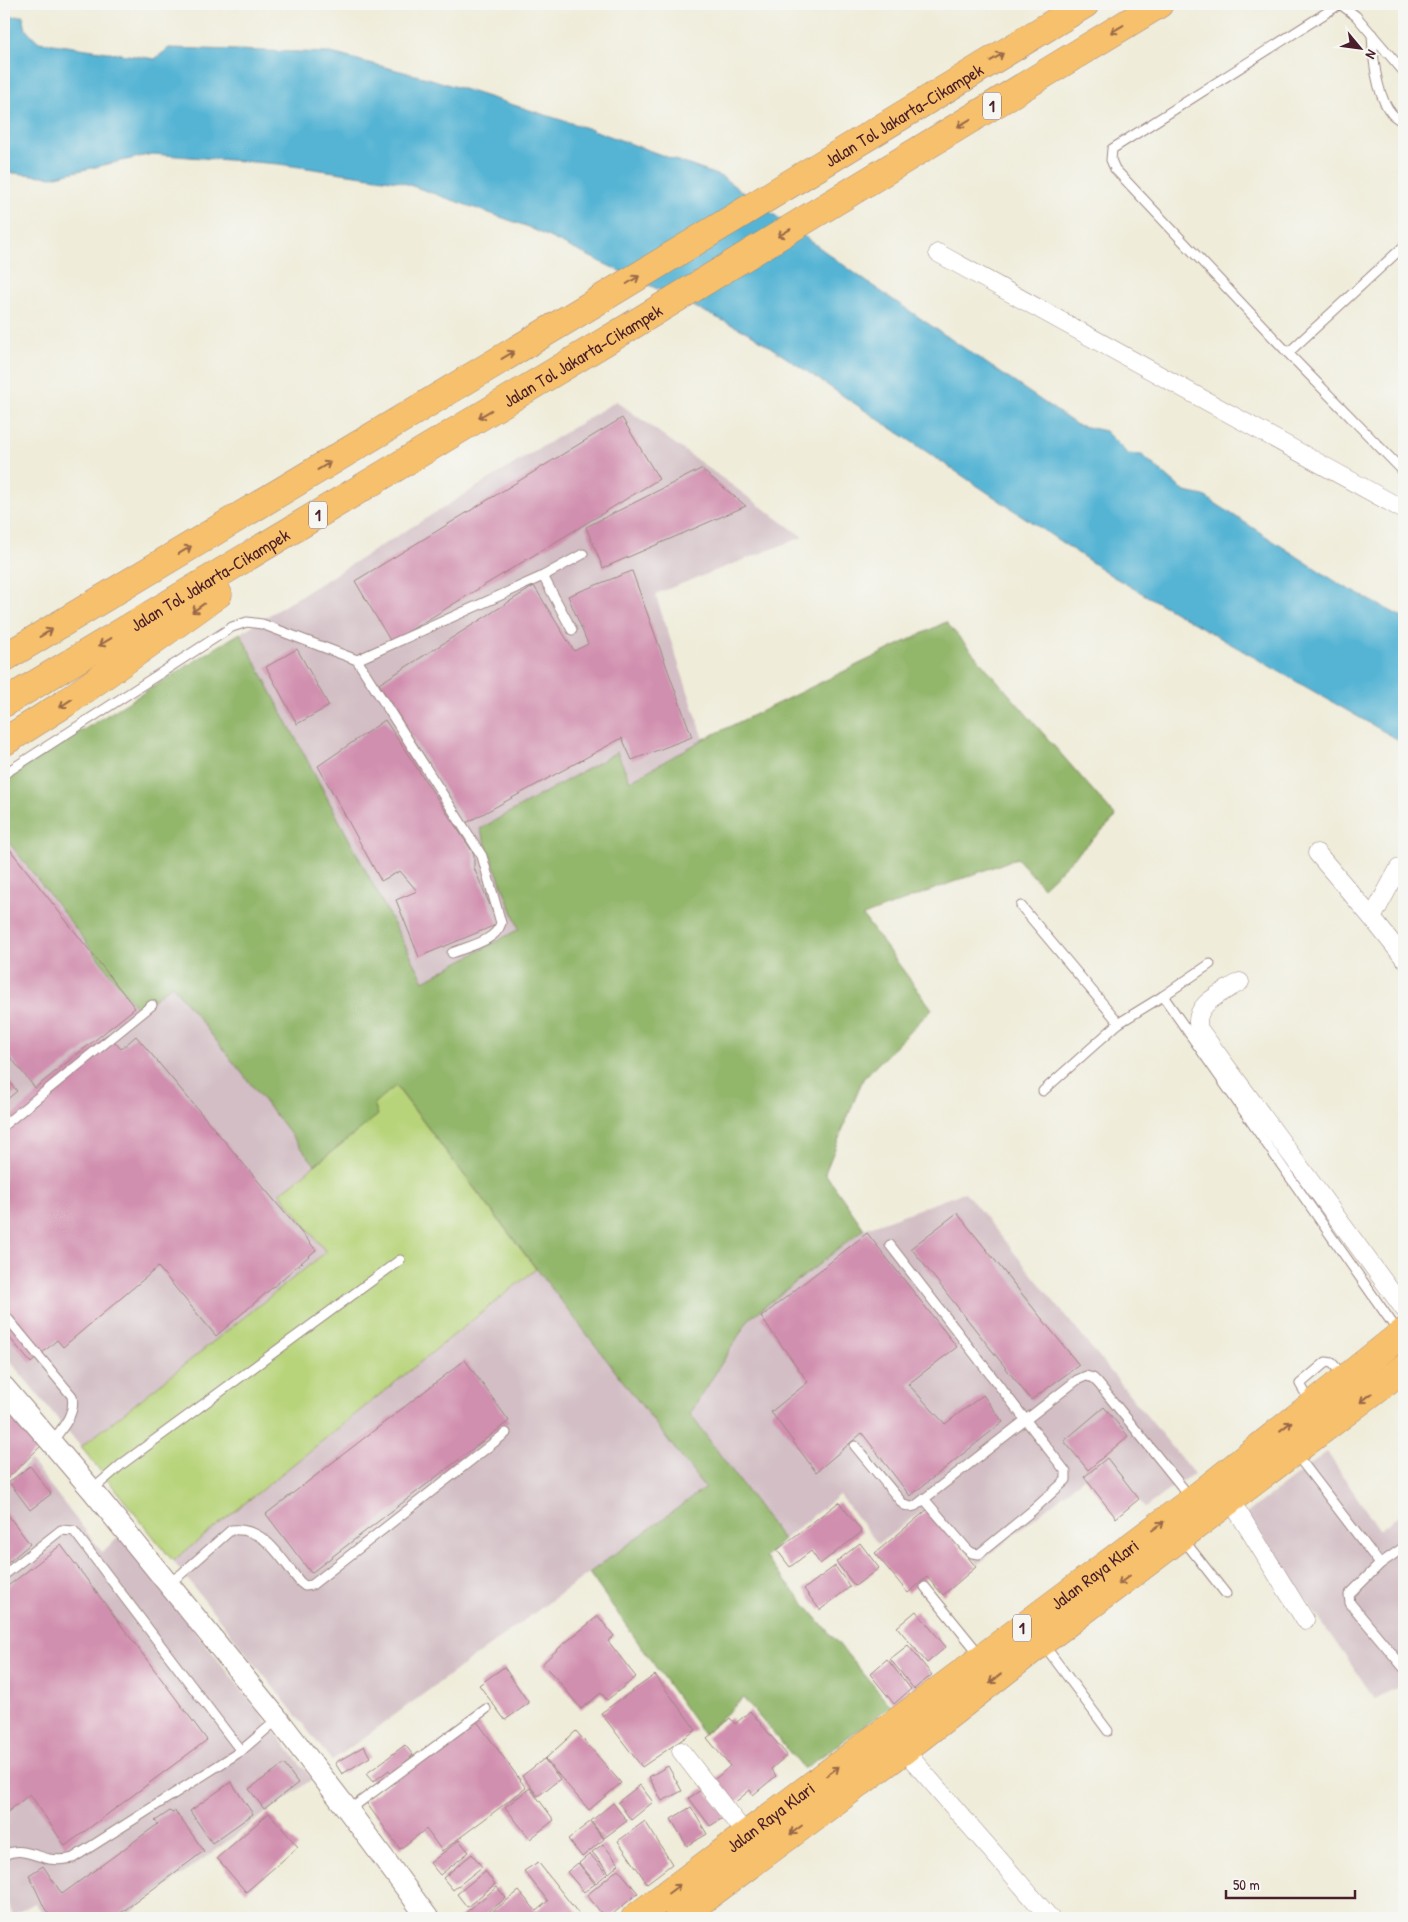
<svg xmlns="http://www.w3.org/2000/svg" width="1408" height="1922" font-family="'Patrick Hand',sans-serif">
	<rect width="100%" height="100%" fill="#f6f6f2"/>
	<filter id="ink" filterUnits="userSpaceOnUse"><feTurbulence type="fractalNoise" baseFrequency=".02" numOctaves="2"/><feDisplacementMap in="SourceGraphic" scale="10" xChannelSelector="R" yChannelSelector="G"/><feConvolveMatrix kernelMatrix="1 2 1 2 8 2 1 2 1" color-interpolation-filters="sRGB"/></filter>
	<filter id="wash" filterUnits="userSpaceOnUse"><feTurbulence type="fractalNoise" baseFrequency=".0096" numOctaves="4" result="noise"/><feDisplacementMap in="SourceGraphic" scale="20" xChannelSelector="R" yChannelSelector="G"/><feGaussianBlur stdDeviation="1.12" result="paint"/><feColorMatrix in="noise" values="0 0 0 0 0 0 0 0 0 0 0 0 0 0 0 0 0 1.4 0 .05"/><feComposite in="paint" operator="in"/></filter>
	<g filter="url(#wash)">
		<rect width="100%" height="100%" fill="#efecd9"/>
		<g fill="#d2bec4">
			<polygon points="616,401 803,537 655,594 704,739 630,781 617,753 480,829 519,929 424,982 240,633"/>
			<polygon points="4,836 139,1011 172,985 315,1165 280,1193 326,1252 81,1447 4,1354"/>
			<polygon points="965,1192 1194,1474 1178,1483 1145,1508 1107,1459 978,1564 928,1507 878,1544 839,1495 783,1540 690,1414 749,1319 864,1229"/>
			<polygon points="536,1269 705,1488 332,1761 173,1561"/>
			<polygon points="1327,1452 1379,1530 1404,1512 1404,1684 1375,1699 1246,1514"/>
			<polygon points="30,1460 102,1552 120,1536 312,1779 123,1918 47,1918 35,1903 13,1915 4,1898 4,1487"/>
		</g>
		<polygon fill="#b8d47a" stroke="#817a52" points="395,1085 536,1269 173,1561 81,1447 326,1252 280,1193 378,1115 374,1103"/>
		<polygon fill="#92b66a" stroke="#6e6a4a" points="946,622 1116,817 1043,887 1017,858 863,916 932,1009 863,1079 825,1173 864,1229 749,1319 690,1414 783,1540 765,1557 891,1706 804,1769 743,1698 704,1735 589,1573 705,1488 396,1086 374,1103 378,1115 315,1165 172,985 139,1011 4,836 4,779 240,633 424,981 519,929 480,829 617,752 630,781 704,739"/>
		<polygon fill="#55b4d4" stroke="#506a80" points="23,16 26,30 39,42 155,59 169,48 331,53 431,79 593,130 722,177 867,282 1077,425 1105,431 1128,454 1142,455 1185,492 1204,496 1341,585 1404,618 1404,743 1112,576 751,334 526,226 398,181 279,164 152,154 52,177 4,172 4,17"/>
		<g id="blocks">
			<g fill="#d18faf">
				<polygon points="622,418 659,479 391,642 355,581"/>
				<polygon points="701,469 746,506 603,568 586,527"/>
				<polygon points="632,571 692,737 632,760 622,738 466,823 379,684 534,586 574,651 588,644 568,596"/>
				<polygon points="297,649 329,706 297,724 266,667"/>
				<polygon points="385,720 474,854 474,868 498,924 419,957 396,900 417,891 400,871 381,881 318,766"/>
				<polygon points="4,842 135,1008 35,1088 4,1049"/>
				<polygon points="108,1034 121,1049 136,1036 316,1250 216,1336 158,1267 63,1347 57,1340 31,1363 4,1331 4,1123"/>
				<polygon points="4,1075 17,1091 4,1102"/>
				<polygon points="957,1213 1079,1365 1031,1400 911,1248"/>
				<polygon points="867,1233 957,1347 908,1384 945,1424 983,1395 1003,1422 910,1496 862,1433 816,1472 771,1412 808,1382 761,1317"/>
				<polygon points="465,1360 509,1421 311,1573 266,1514"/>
				<polygon points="4,1398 45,1442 5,1481 4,1480"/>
				<polygon points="1104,1407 1128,1436 1088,1470 1064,1441"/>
				<polygon points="1107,1458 1139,1499 1116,1518 1084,1477"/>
				<polygon points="30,1466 51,1494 30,1510 9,1482"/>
				<polygon points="839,1502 862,1532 820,1564 811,1551 790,1567 777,1550"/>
				<polygon points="928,1509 976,1567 943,1595 927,1577 908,1593 875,1553"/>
				<polygon points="4,1510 30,1544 4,1566"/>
				<polygon points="860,1543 879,1568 855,1586 836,1562"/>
				<polygon points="61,1545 207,1740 65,1846 30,1794 4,1815 4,1589"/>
				<polygon points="835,1566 850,1587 820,1610 804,1589"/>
				<polygon points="916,1611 946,1647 927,1663 897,1627"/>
				<polygon points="598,1616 614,1636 608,1641 636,1677 607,1700 601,1693 581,1709 557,1679 542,1664 559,1648"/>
				<polygon points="908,1645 932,1675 914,1689 890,1659"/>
				<polygon points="887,1659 911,1689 894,1704 870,1674"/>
				<polygon points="504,1667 529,1703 505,1720 479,1685"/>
				<polygon points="655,1675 696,1730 642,1767 601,1713"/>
				<polygon points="750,1711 787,1755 771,1769 776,1776 753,1795 750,1790 733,1804 714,1780 730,1766 707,1738 730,1718 735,1724"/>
				<polygon points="476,1720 526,1788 442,1851 426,1829 400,1849 365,1801"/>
				<polygon points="576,1731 621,1783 589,1810 545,1759"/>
				<polygon points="405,1745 413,1755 392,1774 389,1770 373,1782 366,1774"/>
				<polygon points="364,1746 370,1757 342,1774 335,1763"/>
				<polygon points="544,1759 560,1779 538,1796 522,1776"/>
				<polygon points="284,1764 298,1783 264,1809 249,1789"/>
				<polygon points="668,1766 682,1791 662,1801 649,1777"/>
				<polygon points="231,1782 253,1814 212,1843 190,1811"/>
				<polygon points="640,1785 653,1802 631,1820 618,1802"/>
				<polygon points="530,1788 554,1820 530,1839 505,1807"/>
				<polygon points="704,1788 726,1816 710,1826 689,1798"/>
				<polygon points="613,1803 627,1821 604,1838 591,1821"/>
				<polygon points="691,1807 707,1834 687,1846 671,1819"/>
				<polygon points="170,1811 172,1813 175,1811 204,1851 114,1918 52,1918 45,1909 29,1875 43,1866 62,1894 158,1824 155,1821"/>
				<polygon points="269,1813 298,1847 246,1892 217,1858"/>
				<polygon points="645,1821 672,1864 647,1883 618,1841"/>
				<polygon points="590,1822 604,1839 582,1857 568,1839"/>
				<polygon points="459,1840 469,1852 440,1875 430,1863"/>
				<polygon points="603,1844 619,1864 609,1873 592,1852"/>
				<polygon points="472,1854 482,1867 453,1890 443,1878"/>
				<polygon points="590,1854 607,1874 596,1883 579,1863"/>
				<polygon points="538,1862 582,1918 484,1918 519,1891 536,1911 548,1901 524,1871"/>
				<polygon points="578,1863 595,1884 584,1892 567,1872"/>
				<polygon points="618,1869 638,1893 608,1918 605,1918 587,1895"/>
				<polygon points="485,1871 495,1884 467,1907 457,1894"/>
				<polygon points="497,1887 506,1898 481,1918 459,1918"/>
			</g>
		</g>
	</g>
	<g filter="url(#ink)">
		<use href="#blocks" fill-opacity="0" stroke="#9c8682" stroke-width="1"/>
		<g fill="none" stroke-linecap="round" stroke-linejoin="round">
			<defs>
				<g id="service">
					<path d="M1372,34c1,24 4,62 20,80 3,3 8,6 12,9"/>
					<polyline points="1404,72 1356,16 1340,4 1112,149 1111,160 1115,169 1288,353 1404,472"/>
					<polyline points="1288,353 1404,246"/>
					<polyline points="543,576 572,630"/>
					<path d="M357,660l125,196 19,67c-5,18 -32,23 -49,30"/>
					<polyline points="4,774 232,627 247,622 262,624 357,660 543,576 583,554"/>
					<polyline points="1021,906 1119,1023"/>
					<polyline points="1163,996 1210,964"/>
					<polyline points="1043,1091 1119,1023 1163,996 1399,1333"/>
					<polyline points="4,1125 152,1005"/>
					<polyline points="890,1245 1066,1472 1066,1480 1033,1510 979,1554 972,1553 967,1549 925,1500"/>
					<path d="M4,1314l68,82c4,18 -10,32 -20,46"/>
					<polyline points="1311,1403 1300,1384 1326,1362 1332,1363 1345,1377"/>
					<polyline points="855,1446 904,1505 911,1507 915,1506 1077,1380 1086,1376 1093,1378 1098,1383 1191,1498"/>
					<polyline points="1296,1454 1380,1564 1349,1595 1350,1603 1404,1668"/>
					<polyline points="92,1490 122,1464 400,1260"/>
					<polyline points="1183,1539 1226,1594"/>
					<polyline points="1380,1564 1404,1547"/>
					<polyline points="4,1575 61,1530 74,1531 241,1751"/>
					<path d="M167,1584l13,-9 51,-45c34,-4 50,29 69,52l5,4 7,-1 194,-152"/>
					<polyline points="925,1587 981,1656"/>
					<polyline points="1044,1645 1108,1731"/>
					<polyline points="349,1810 486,1709"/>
					<path d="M4,1855c16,-8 29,0 45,4 8,1 16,1 24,-1l168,-107 37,-32"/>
				</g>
				<g id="minor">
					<polyline points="938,253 1404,510"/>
					<polyline points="1317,853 1372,918"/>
					<polyline points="1399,868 1372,918 1404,958"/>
					<path d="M1240,982c-18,11 -48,22 -41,47l205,280"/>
					<polyline points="1230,1499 1305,1620"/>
					<polyline points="904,1750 1050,1918"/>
					<polyline points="681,1751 746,1835"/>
				</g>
				<polyline id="tertiary" points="4,1387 92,1490 278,1719 348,1810 428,1918"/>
				<g id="trunk">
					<path id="s1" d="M635,1918l558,-418 211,-168"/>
					<polyline points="678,1918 904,1750 1042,1642 1404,1368"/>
				</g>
				<g id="motorway">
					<path id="s2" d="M4,658l587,-353 494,-301"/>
					<path id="s3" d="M4,703l627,-377 528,-322"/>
					<polyline points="4,742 64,704 218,594"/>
				</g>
			</defs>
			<use href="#service" stroke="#9c8682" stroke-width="11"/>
			<use href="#minor" stroke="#9c8682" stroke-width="19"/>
			<use href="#tertiary" stroke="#9c8682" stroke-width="23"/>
			<use href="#trunk" stroke="#9c8682" stroke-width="29"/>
			<use href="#motorway" stroke="#9c8682" stroke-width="29"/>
			<use href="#service" stroke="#fff" stroke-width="9"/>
			<use href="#minor" stroke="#fff" stroke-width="18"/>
			<use href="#tertiary" stroke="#fff" stroke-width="21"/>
			<use href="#trunk" stroke="#f7c06c" stroke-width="28"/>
			<use href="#motorway" stroke="#f7c06c" stroke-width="28"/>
		</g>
		<defs><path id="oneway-shaft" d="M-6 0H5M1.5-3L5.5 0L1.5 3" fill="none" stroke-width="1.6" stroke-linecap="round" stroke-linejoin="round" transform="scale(1.25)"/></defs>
		<g stroke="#986748">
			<use href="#oneway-shaft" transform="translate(1117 29) rotate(149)"/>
			<use href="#oneway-shaft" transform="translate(997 57) rotate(-31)"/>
			<use href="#oneway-shaft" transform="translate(964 123) rotate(149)"/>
			<use href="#oneway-shaft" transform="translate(784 233) rotate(149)"/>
			<use href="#oneway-shaft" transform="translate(633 280) rotate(-32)"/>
			<use href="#oneway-shaft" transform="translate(508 355) rotate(-31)"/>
			<use href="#oneway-shaft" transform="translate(485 414) rotate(149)"/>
			<use href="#oneway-shaft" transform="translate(324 466) rotate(-31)"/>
			<use href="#oneway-shaft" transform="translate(185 550) rotate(-31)"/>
			<use href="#oneway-shaft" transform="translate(198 608) rotate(144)"/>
			<use href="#oneway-shaft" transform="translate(46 633) rotate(-31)"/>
			<use href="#oneway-shaft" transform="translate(105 642) rotate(149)"/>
			<use href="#oneway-shaft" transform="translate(66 703) rotate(146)"/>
			<use href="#oneway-shaft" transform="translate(1366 1398) rotate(142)"/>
			<use href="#oneway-shaft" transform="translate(1286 1426) rotate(-38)"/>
			<use href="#oneway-shaft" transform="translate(1158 1526) rotate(-37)"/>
			<use href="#oneway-shaft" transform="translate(1124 1580) rotate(143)"/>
			<use href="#oneway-shaft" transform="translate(995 1679) rotate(142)"/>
			<use href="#oneway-shaft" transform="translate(833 1771) rotate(-37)"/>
			<use href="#oneway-shaft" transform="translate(796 1830) rotate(143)"/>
			<use href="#oneway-shaft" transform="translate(674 1889) rotate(-37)"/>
		</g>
	</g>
	<g text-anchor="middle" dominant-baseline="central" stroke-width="5" stroke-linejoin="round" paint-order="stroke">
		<g fill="#f6f6f2" stroke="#7e6067" stroke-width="1">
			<rect x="983" y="92.5" width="18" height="27" rx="4"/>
			<rect x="309" y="501.5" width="18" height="27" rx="4"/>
			<rect x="1013" y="1614.5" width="18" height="27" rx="4"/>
		</g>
		<g font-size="16" font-weight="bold" fill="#4a1f2b">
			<text x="992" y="106">1</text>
			<text x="318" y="515">1</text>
			<text x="1022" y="1628">1</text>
		</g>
		<g font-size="18" fill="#4a1f2b" stroke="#f6f6f2">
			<text stroke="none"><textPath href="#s2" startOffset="1051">Jalan Tol Jakarta–Cikampek</textPath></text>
			<text stroke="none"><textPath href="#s3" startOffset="675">Jalan Tol Jakarta–Cikampek</textPath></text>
			<text stroke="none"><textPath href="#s3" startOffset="240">Jalan Tol Jakarta–Cikampek</textPath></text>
			<text stroke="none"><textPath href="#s1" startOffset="574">Jalan Raya Klari</textPath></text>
			<text stroke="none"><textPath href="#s1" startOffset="169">Jalan Raya Klari</textPath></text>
		</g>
	</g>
	<rect width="1408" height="1922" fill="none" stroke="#f6f6f2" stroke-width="20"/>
	<g transform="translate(1360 48) rotate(119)" stroke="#f6f6f2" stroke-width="4" paint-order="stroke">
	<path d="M0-4L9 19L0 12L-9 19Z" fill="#4a1f2b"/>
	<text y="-8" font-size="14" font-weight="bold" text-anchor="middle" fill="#4a1f2b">N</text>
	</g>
	<path d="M1226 1890v8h129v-8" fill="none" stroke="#4a1f2b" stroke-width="2.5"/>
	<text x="1233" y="1890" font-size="15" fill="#4a1f2b" stroke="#f6f6f2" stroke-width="4" paint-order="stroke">50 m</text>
</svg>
